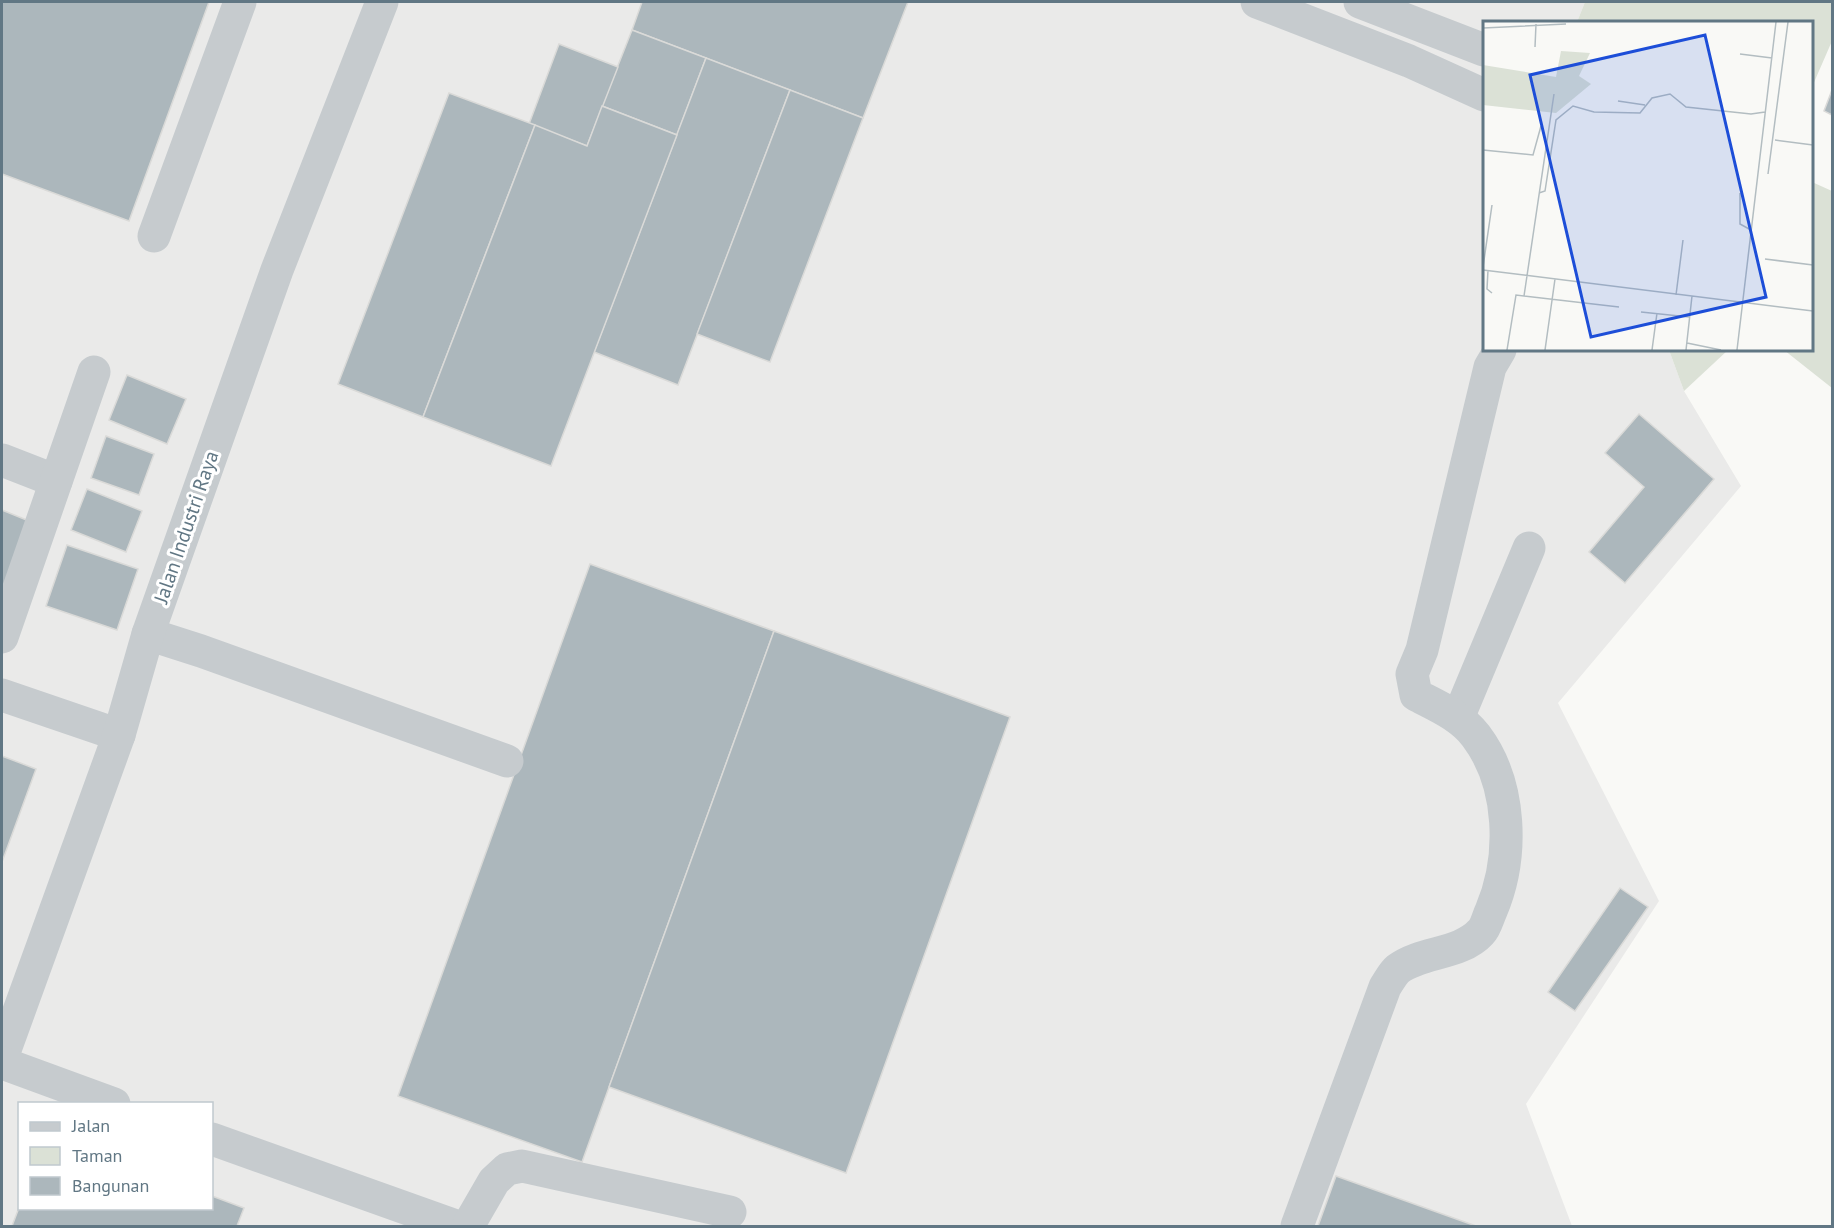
<svg xmlns="http://www.w3.org/2000/svg" width="1834" height="1228" font-family="'PT Sans',sans-serif">
	<rect width="100%" height="100%" fill="#f9f9f6"/>
	<path fill="#eaeae9" fill-rule="evenodd" d="M2,2h1583l-8,20h-93v328h185l15,41 57,95 -183,217 101,198 -133,203 46,122h-1570zM20,1104h192v104h-192z"/>
	<g fill="#dbe1d6">
		<polygon points="1585,2 1832,2 1832,41 1812,87 1812,22 1577,22"/>
		<polygon points="1812,182 1832,191 1832,388 1784,350 1812,350"/>
		<polygon points="1669,350 1728,350 1684,391"/>
	</g>
	<g fill="#acb7bc" stroke="#dadad8" stroke-width="1.5">
		<polygon points="2,2 209,2 129,221 2,174"/>
		<polygon points="642,2 908,2 863,118 632,30"/>
		<polygon points="632,30 706,58 677,135 602,106"/>
		<polygon points="559,44 618,67 587,146 529,124"/>
		<polygon points="706,58 790,90 678,385 594,352"/>
		<polygon points="790,90 863,118 770,362 697,334"/>
		<polygon points="1832,90 1832,115 1824,111"/>
		<polygon points="449,93 535,125 423,417 338,384"/>
		<polygon points="602,106 677,135 551,466 423,417 535,125 587,146"/>
		<polygon points="127,375 186,399 167,444 109,420"/>
		<polygon points="1639,414 1714,479 1625,583 1589,552 1644,487 1605,453"/>
		<polygon points="106,436 154,454 139,495 91,478"/>
		<polygon points="87,489 142,511 126,552 71,530"/>
		<polygon points="2,510 34,523 2,610"/>
		<polygon points="67,545 138,569 117,630 46,606"/>
		<polygon points="590,564 774,631 582,1162 398,1096"/>
		<polygon points="774,631 1010,717 846,1173 609,1087"/>
		<polygon points="2,756 36,769 2,862"/>
		<polygon points="1620,888 1648,907 1575,1011 1548,992"/>
		<polygon points="1336,1176 1476,1226 1318,1226"/>
		<polygon points="212,1196 244,1208 237,1226 12,1226 20,1205 20,1208 212,1208"/>
	</g>
	<g fill="none" stroke-linecap="round" stroke-linejoin="round">
		<g stroke="#c6cbce" stroke-width="33">
			<polyline points="1257,2 1409,61 1484,95"/>
			<polyline points="1360,2 1484,50"/>
			<polyline points="154,236 240,2"/>
			<polyline points="2,460 56,481"/>
			<polyline points="148,634 201,651 507,761"/>
			<polyline points="2,637 94,372"/>
			<polyline points="2,695 119,735"/>
			<polyline points="1458,718 1529,548"/>
			<polyline points="2,1058 119,735 148,634 277,270 382,2"/>
			<polyline points="2,1063 114,1104"/>
			<polyline points="212,1139 456,1226"/>
			<polyline points="468,1226 494,1181 507,1169 522,1166 730,1212"/>
			<path d="M1297,1226l88,-239c4,-6 8,-14 13,-18 24,-18 62,-14 83,-37 5,-5 7,-15 10,-21 23,-54 21,-127 -15,-175 -15,-20 -39,-30 -60,-41l-4,-21 10,-24 68,-283 10,-17"/>
		</g>
	</g>
	<g text-anchor="middle" dominant-baseline="central" stroke-width="6" stroke-linejoin="round" paint-order="stroke">
		<g font-size="20" fill="#617784" stroke="#fff">
			<text transform="translate(186 527) rotate(-71)">Jalan Industri Raya</text>
		</g>
	</g>
	<g transform="translate(1483 21)">
		<rect width="330" height="330" fill="#f9f9f6"/>
		<path d="M78,30l29,2 -11,23 12,8 -35,29 -73,-8v-40l73,12z" fill="#dbe1d6"/>
		<path fill="none" stroke="#b3bdc1" stroke-width="1.5" d="M0,7l83,-4M52,26l1,-23M257,33l32,4M135,80l27,4M292,119l38,5M0,129l50,5 8,-29M285,153l20,-152M56,172l6,-2 11,-71 17,-14 21,6 46,1 12,-15 18,-4 16,13 65,7 14,-2M257,172v31l11,6M282,238l48,6M0,246l9,-62M0,249l330,41M5,249l-1,19 5,4M193,274l7,-55M41,275l30,-202M158,291l48,5M204,322l34,7M24,329l9,-55 103,12M62,329l10,-71M169,329l5,-37M203,329l6,-54M254,329l39,-328"/>
		<path fill="#1d4ed8" fill-opacity="0.15" stroke="#1d4ed8" stroke-width="3" d="M222,14l61,262 -175,40 -61,-262z"/>
		<rect width="330" height="330" fill="none" stroke="#617784" stroke-width="3"/>
	</g>
	<rect width="1834" height="1228" fill="none" stroke="#617784" stroke-width="6"/>
	<rect x="18" y="1102" width="195" height="108" fill="#ffffff" stroke="#c0c9ce" stroke-width="1.5"/>
	<rect x="30" y="1122" width="30" height="9" fill="#c6cbce" stroke="#c0c9ce" stroke-width="1.5"/>
	<text x="72" y="1132" font-size="18" fill="#617784">Jalan</text>
	<rect x="30" y="1147" width="30" height="18" fill="#dbe1d6" stroke="#c0c9ce" stroke-width="1.5"/>
	<text x="72" y="1162" font-size="18" fill="#617784">Taman</text>
	<rect x="30" y="1177" width="30" height="18" fill="#acb7bc" stroke="#c0c9ce" stroke-width="1.5"/>
	<text x="72" y="1192" font-size="18" fill="#617784">Bangunan</text>
</svg>
